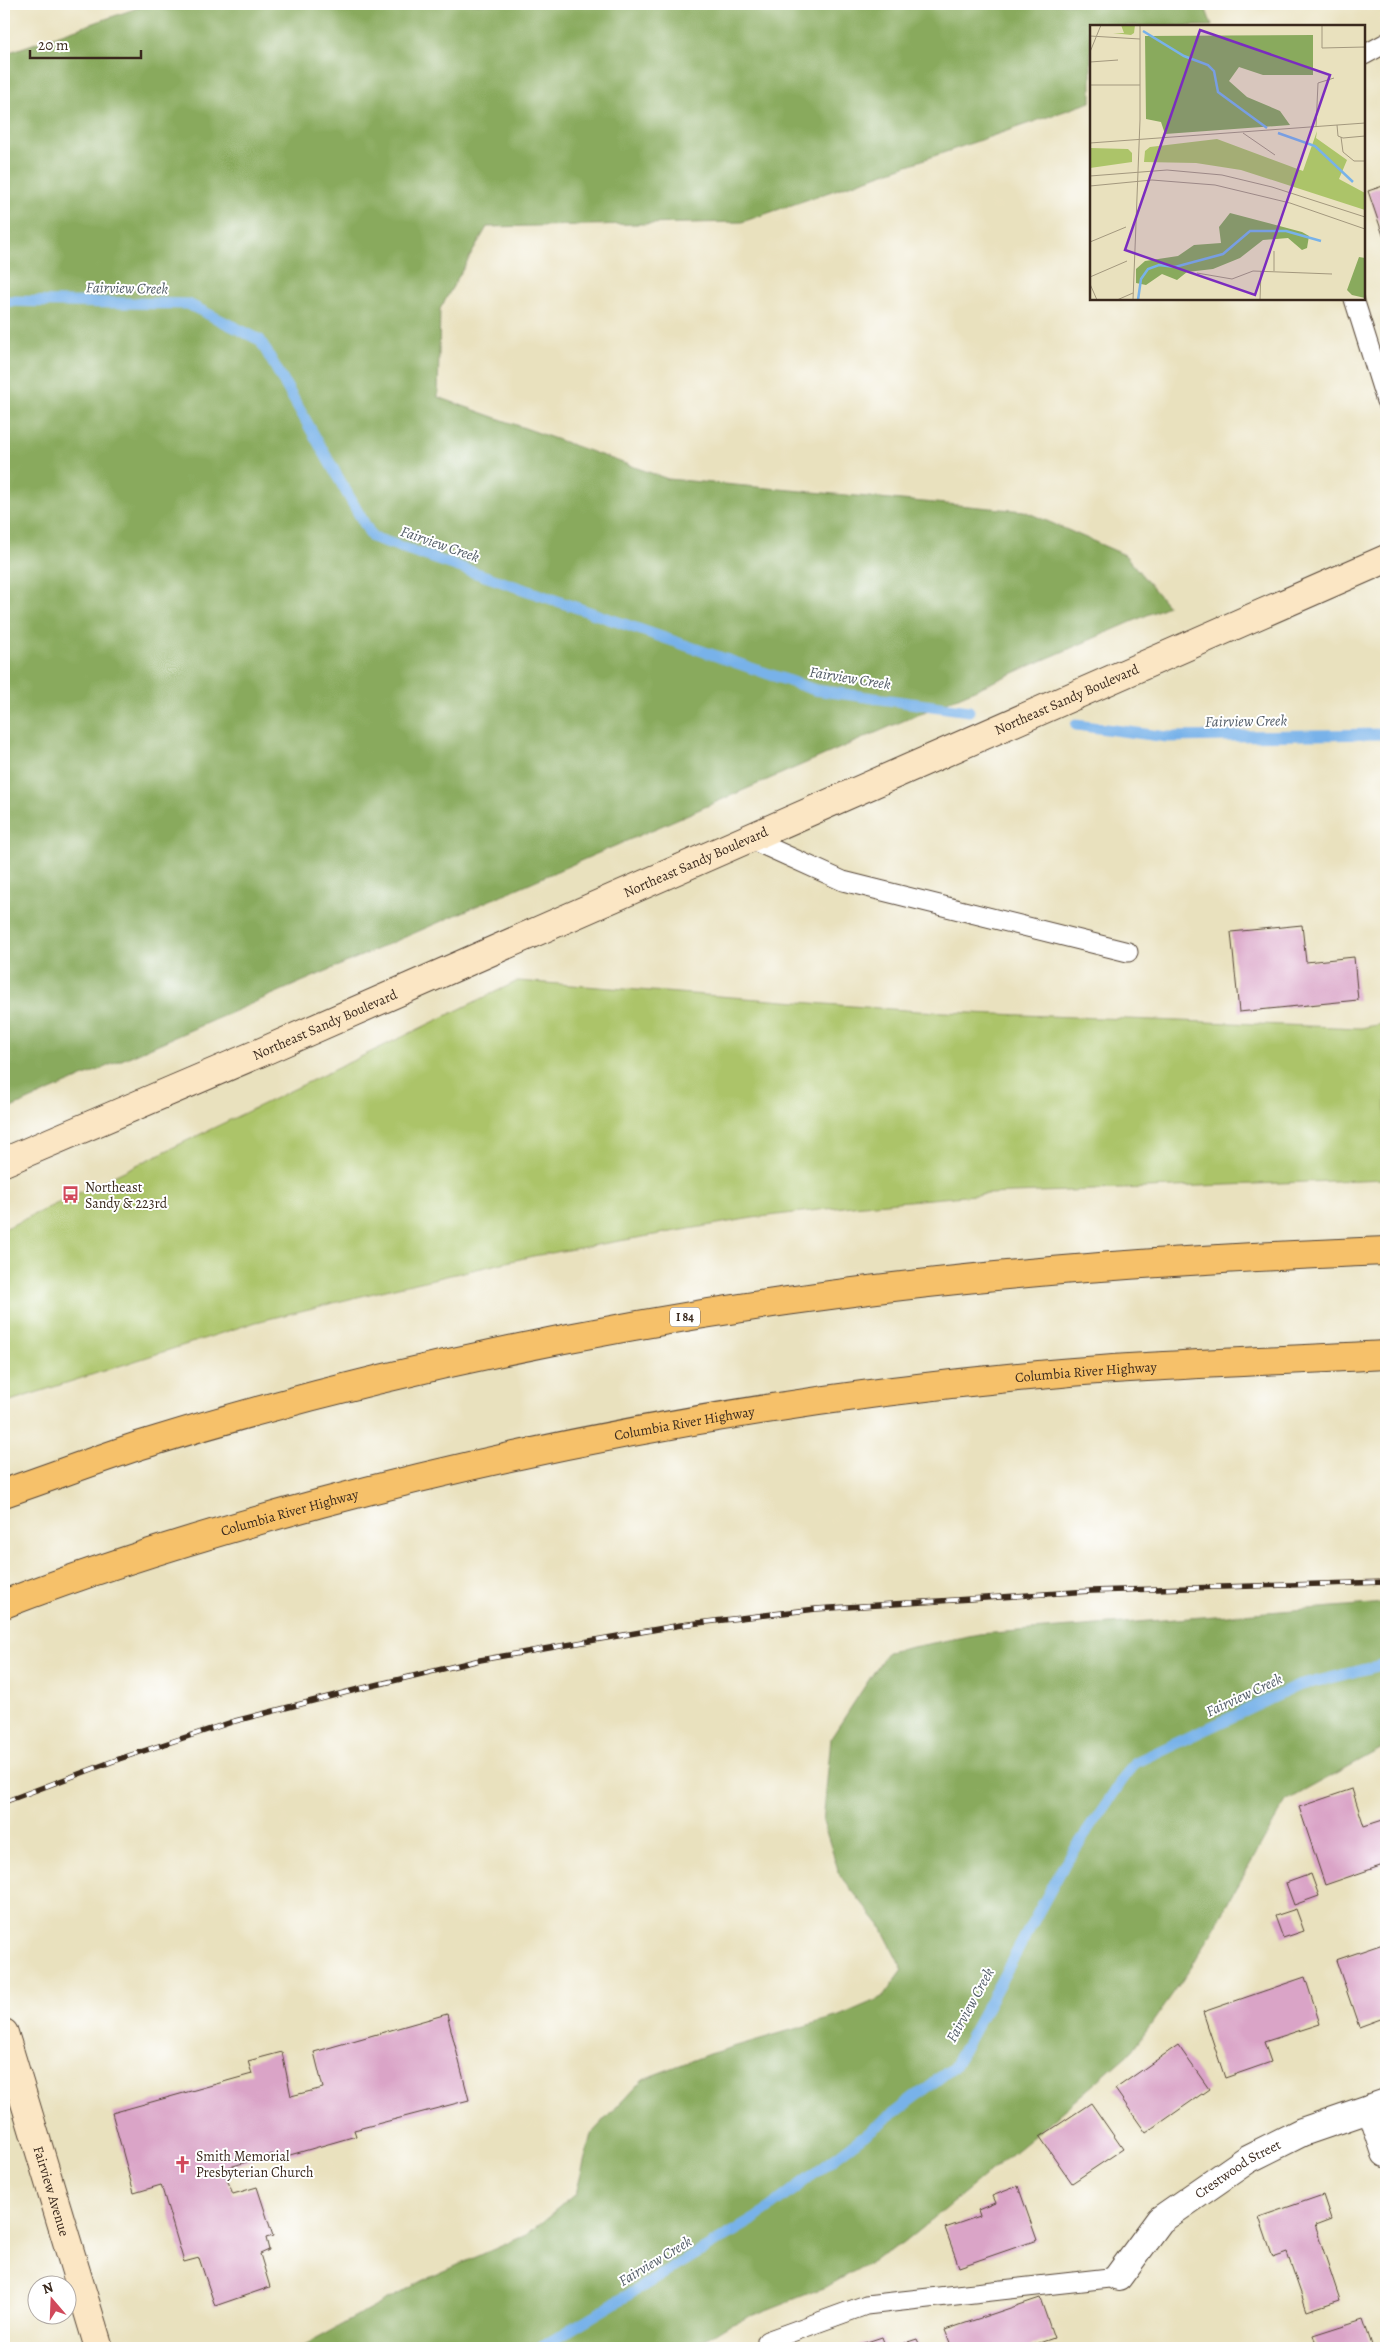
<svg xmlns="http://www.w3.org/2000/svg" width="1390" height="2352" font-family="Alegreya,serif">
	<rect width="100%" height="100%" fill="#fff"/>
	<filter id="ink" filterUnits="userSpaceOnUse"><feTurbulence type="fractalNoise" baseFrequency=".02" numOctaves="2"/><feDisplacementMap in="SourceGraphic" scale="10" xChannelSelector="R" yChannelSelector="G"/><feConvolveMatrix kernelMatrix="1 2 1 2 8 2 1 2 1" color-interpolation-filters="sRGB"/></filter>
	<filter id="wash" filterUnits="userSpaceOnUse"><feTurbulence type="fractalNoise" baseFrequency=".0096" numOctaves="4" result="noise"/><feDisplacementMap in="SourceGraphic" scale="20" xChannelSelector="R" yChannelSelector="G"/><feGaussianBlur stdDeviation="1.12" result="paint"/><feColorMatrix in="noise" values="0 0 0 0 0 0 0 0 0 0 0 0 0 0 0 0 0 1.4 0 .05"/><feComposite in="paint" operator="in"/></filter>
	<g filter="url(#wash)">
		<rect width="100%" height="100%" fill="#e9e1be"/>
		<polygon fill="#acc469" stroke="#747744" points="518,981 918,1011 1361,1028 1386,1023 1386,1179 987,1194 852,1206 752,1218 533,1256 394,1288 256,1322 4,1403 4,1229"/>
		<g fill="#89aa5d" stroke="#626a3e">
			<polygon points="149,4 1204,4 1212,26 1091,26 1091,102 742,222 487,227 440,309 438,397 668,479 1024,511 1125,555 1168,606 4,1111 4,54"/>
			<polygon points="1386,1603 1386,1746 1286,1801 1193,1965 1133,2050 1029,2140 902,2244 828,2286 730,2324 691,2348 299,2348 424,2280 526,2235 576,2194 591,2134 643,2079 709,2054 839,2016 883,1997 903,1970 880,1925 840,1876 823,1822 831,1738 887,1652 979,1634"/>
		</g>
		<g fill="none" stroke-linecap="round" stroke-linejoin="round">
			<g stroke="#78b2e9" stroke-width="11">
				<polyline points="4,301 188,304 260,340 372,537 815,690 969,711"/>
				<polyline points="1076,725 1167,737 1386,734"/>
				<polyline points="540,2348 756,2218 954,2067 1063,1867 1134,1763 1298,1686 1386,1664"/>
			</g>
		</g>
		<g id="blocks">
			<g fill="#daa4c7">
				<polygon points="1386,185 1386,244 1368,191"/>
				<polygon points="1302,925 1306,962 1354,957 1358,1000 1239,1012 1231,932"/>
				<polygon points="1352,1789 1364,1826 1386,1819 1386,1864 1325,1885 1299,1807"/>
				<polygon points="1311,1874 1319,1896 1294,1905 1286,1883"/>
				<polygon points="1296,1909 1304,1931 1283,1938 1275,1916"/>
				<polygon points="1386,1943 1386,2017 1359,2027 1336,1960"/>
				<polygon points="1305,1977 1320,2024 1264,2042 1271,2062 1225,2078 1203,2012"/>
				<polygon points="447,2014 469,2100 354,2130 356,2136 283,2157 274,2159 273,2154 223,2169 233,2194 257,2187 273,2236 266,2238 269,2250 260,2254 270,2287 215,2306 199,2258 184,2262 161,2185 134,2193 112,2113 252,2074 248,2061 282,2052 291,2096 323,2088 314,2052"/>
				<polygon points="1178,2045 1209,2089 1146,2133 1115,2089"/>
				<polygon points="1091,2103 1123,2149 1072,2183 1040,2137"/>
				<polygon points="1018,2186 1037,2240 959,2267 945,2228 980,2216 978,2210 995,2203 992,2196"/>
				<polygon points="1323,2195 1331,2219 1315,2225 1340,2300 1307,2311 1287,2253 1273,2258 1259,2217"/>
				<polygon points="1040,2298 1054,2338 1024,2348 952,2348 945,2330"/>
				<polygon points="1363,2319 1373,2348 1317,2348 1313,2335"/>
				<polygon points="882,2337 886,2348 849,2348"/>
				<polygon points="917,2339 921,2348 889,2348"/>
			</g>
		</g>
	</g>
	<g filter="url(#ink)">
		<use href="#blocks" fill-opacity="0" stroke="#554536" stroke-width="1"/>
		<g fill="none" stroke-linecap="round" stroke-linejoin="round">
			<defs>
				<g id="lane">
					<polyline points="1364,55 1386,43"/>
					<polyline points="1354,299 1386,401"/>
					<polyline points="748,838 843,881 1128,952"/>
					<polyline points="767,2341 866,2305 1118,2277"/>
				</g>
				<g id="street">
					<polyline points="1371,2108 1386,2153"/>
					<path id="s1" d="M1118,2277l42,-57 88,-61 54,-27 84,-29"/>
				</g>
				<g id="secondary">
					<path id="s2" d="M4,1162l260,-111 1122,-492"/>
					<path id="s3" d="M4,2033l95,315"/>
				</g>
				<g id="highway">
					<path d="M4,1493c44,-15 89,-32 134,-47 211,-66 430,-113 649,-145 198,-29 399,-42 599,-50"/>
					<path id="s4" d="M4,1604c103,-40 210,-72 317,-101 242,-65 490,-108 740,-130 108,-9 217,-12 325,-18"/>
				</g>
			</defs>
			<use href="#lane" stroke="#554536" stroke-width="21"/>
			<use href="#street" stroke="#554536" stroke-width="30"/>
			<use href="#secondary" stroke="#554536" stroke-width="30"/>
			<use href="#highway" stroke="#554536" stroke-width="30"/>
			<use href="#lane" stroke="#fff" stroke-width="19"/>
			<use href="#street" stroke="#fff" stroke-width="28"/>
			<use href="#secondary" stroke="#fbe6c4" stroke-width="28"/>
			<use href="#highway" stroke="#f6c16b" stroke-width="28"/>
			<defs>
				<polyline id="rail" points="4,1802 119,1759 235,1721 355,1690 480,1660 681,1625 816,1609 1091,1591 1386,1582"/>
			</defs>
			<use href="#rail" stroke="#3b2a1e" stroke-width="5.5"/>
			<use href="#rail" stroke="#fff" stroke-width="4" stroke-dasharray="11" stroke-linecap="butt"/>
		</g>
	</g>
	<defs>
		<symbol id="bus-bare" viewBox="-9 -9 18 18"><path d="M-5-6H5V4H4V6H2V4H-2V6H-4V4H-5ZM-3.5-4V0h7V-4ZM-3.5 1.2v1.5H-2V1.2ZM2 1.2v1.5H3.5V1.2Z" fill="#d1495b" stroke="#fff" stroke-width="2.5" paint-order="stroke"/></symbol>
		<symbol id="church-bare" viewBox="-9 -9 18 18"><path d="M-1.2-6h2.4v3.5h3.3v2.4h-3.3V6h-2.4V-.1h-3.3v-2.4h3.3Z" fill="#d1495b" stroke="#fff" stroke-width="2.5" paint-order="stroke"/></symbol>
	</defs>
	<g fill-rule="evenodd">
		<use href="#bus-bare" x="58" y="1182" width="25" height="25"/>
		<use href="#church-bare" x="170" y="2152" width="25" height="25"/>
	</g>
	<g text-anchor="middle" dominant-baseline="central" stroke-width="4" stroke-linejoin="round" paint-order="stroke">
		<rect fill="#fff" stroke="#766a62" stroke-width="1" x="670" y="1307.5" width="30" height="19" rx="4"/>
		<g font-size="12" font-weight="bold" fill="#3b2a1e">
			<text x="685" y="1317">I 84</text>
		</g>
		<g font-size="14" fill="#3b2a1e" stroke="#fff">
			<text stroke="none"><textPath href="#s2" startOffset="1159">Northeast Sandy Boulevard</textPath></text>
			<text stroke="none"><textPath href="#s2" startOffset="754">Northeast Sandy Boulevard</textPath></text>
			<text stroke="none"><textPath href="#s2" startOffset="349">Northeast Sandy Boulevard</textPath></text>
			<text stroke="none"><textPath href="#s4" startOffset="1110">Columbia River Highway</textPath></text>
			<text stroke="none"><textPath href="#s4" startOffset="705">Columbia River Highway</textPath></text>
			<text stroke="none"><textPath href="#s4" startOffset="300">Columbia River Highway</textPath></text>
			<text stroke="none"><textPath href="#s1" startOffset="164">Crestwood Street</textPath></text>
			<text stroke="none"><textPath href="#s3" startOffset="165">Fairview Avenue</textPath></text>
		</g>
		<g font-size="14" fill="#3b2a1e" stroke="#fff" text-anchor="start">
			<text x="85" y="1187">Northeast<tspan x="85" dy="16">Sandy &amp; 223rd</tspan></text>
			<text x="196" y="2156">Smith Memorial<tspan x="196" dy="16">Presbyterian Church</tspan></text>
		</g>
		<g font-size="15" font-style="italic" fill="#505a65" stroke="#fff">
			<text transform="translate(127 288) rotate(1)">Fairview Creek</text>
			<text transform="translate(440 544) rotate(19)">Fairview Creek</text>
			<text transform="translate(850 678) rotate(9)">Fairview Creek</text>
			<text transform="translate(1246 721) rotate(-1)">Fairview Creek</text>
			<text transform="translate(1244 1695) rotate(-25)">Fairview Creek</text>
			<text transform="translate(970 2005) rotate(-61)">Fairview Creek</text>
			<text transform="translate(655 2261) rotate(-31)">Fairview Creek</text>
		</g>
	</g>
	<g transform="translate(1090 25)">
		<rect width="275" height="275" fill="#e9e1be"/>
		<path d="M31,0h14l-1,8 -3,2 -18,-2h11zM227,106l-1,7 31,22 -8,19 26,14v17l-124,-40 -45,-7 -52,-1 1,-11 5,-4 67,-8 86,32zM0,123l38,1 4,4v9l-42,6z" fill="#acc469"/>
		<path d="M223,10v40h-50l-24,-8 -10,14 18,16 33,14 10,14 -125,9 -4,-12 -15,-3 -1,-83zM140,188l72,19 7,4 -2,12 -5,2 -14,-12 -25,2 -23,18 -27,11 -26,3 -10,8 -15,-6 -16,11 -10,-2v-14l9,-8 33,-5 16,-11 27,-2 -2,-16zM269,232l6,1v40l-13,-3 -5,-5z" fill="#89aa5d"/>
		<path fill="none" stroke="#78b2e9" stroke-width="2.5" d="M53,6l41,25 24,9 6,6 4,21 49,36M188,108l37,13 38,36M48,275l3,-21 7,-10 11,-4 16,2 48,-13 27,-23h36l35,10"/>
		<path fill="none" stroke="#a3987e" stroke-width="1" d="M232,0v23l43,-1M0,11l50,3M0,27l11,-27M0,37l28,-2M0,60h50M247,100l1,11 5,2 22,-2M226,102l2,-44 16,-5M153,108l32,22M251,112l2,15 11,9h11M0,118l275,-20M0,151l77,-6 55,5 50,12 93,30M0,161l62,-6 63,5 75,18 75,26M0,217l36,-15M184,226v20M107,248l35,6 21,-8 79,3M0,252l37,-16M0,259l7,16M27,275l16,-7M43,275l7,-180v-95M170,275l1,-29"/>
		<path fill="#7b2cbf" fill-opacity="0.15" stroke="#7b2cbf" stroke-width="2.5" d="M110,5l130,45 -75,220 -130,-45z"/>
		<rect width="275" height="275" fill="none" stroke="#3b2a1e" stroke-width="2.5"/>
	</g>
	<rect width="1390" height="2352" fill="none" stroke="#fff" stroke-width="20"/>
	<g transform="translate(52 2300) rotate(341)"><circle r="24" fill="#ffffff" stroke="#b1aaa5"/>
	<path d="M0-4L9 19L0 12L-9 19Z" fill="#d1495b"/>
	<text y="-8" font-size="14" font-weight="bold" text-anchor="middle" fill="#3b2a1e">N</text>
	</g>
	<path d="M30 50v8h111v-8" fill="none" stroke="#3b2a1e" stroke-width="2.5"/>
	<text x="38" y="50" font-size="15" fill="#3b2a1e" stroke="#ffffff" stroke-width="4" paint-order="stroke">20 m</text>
</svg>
